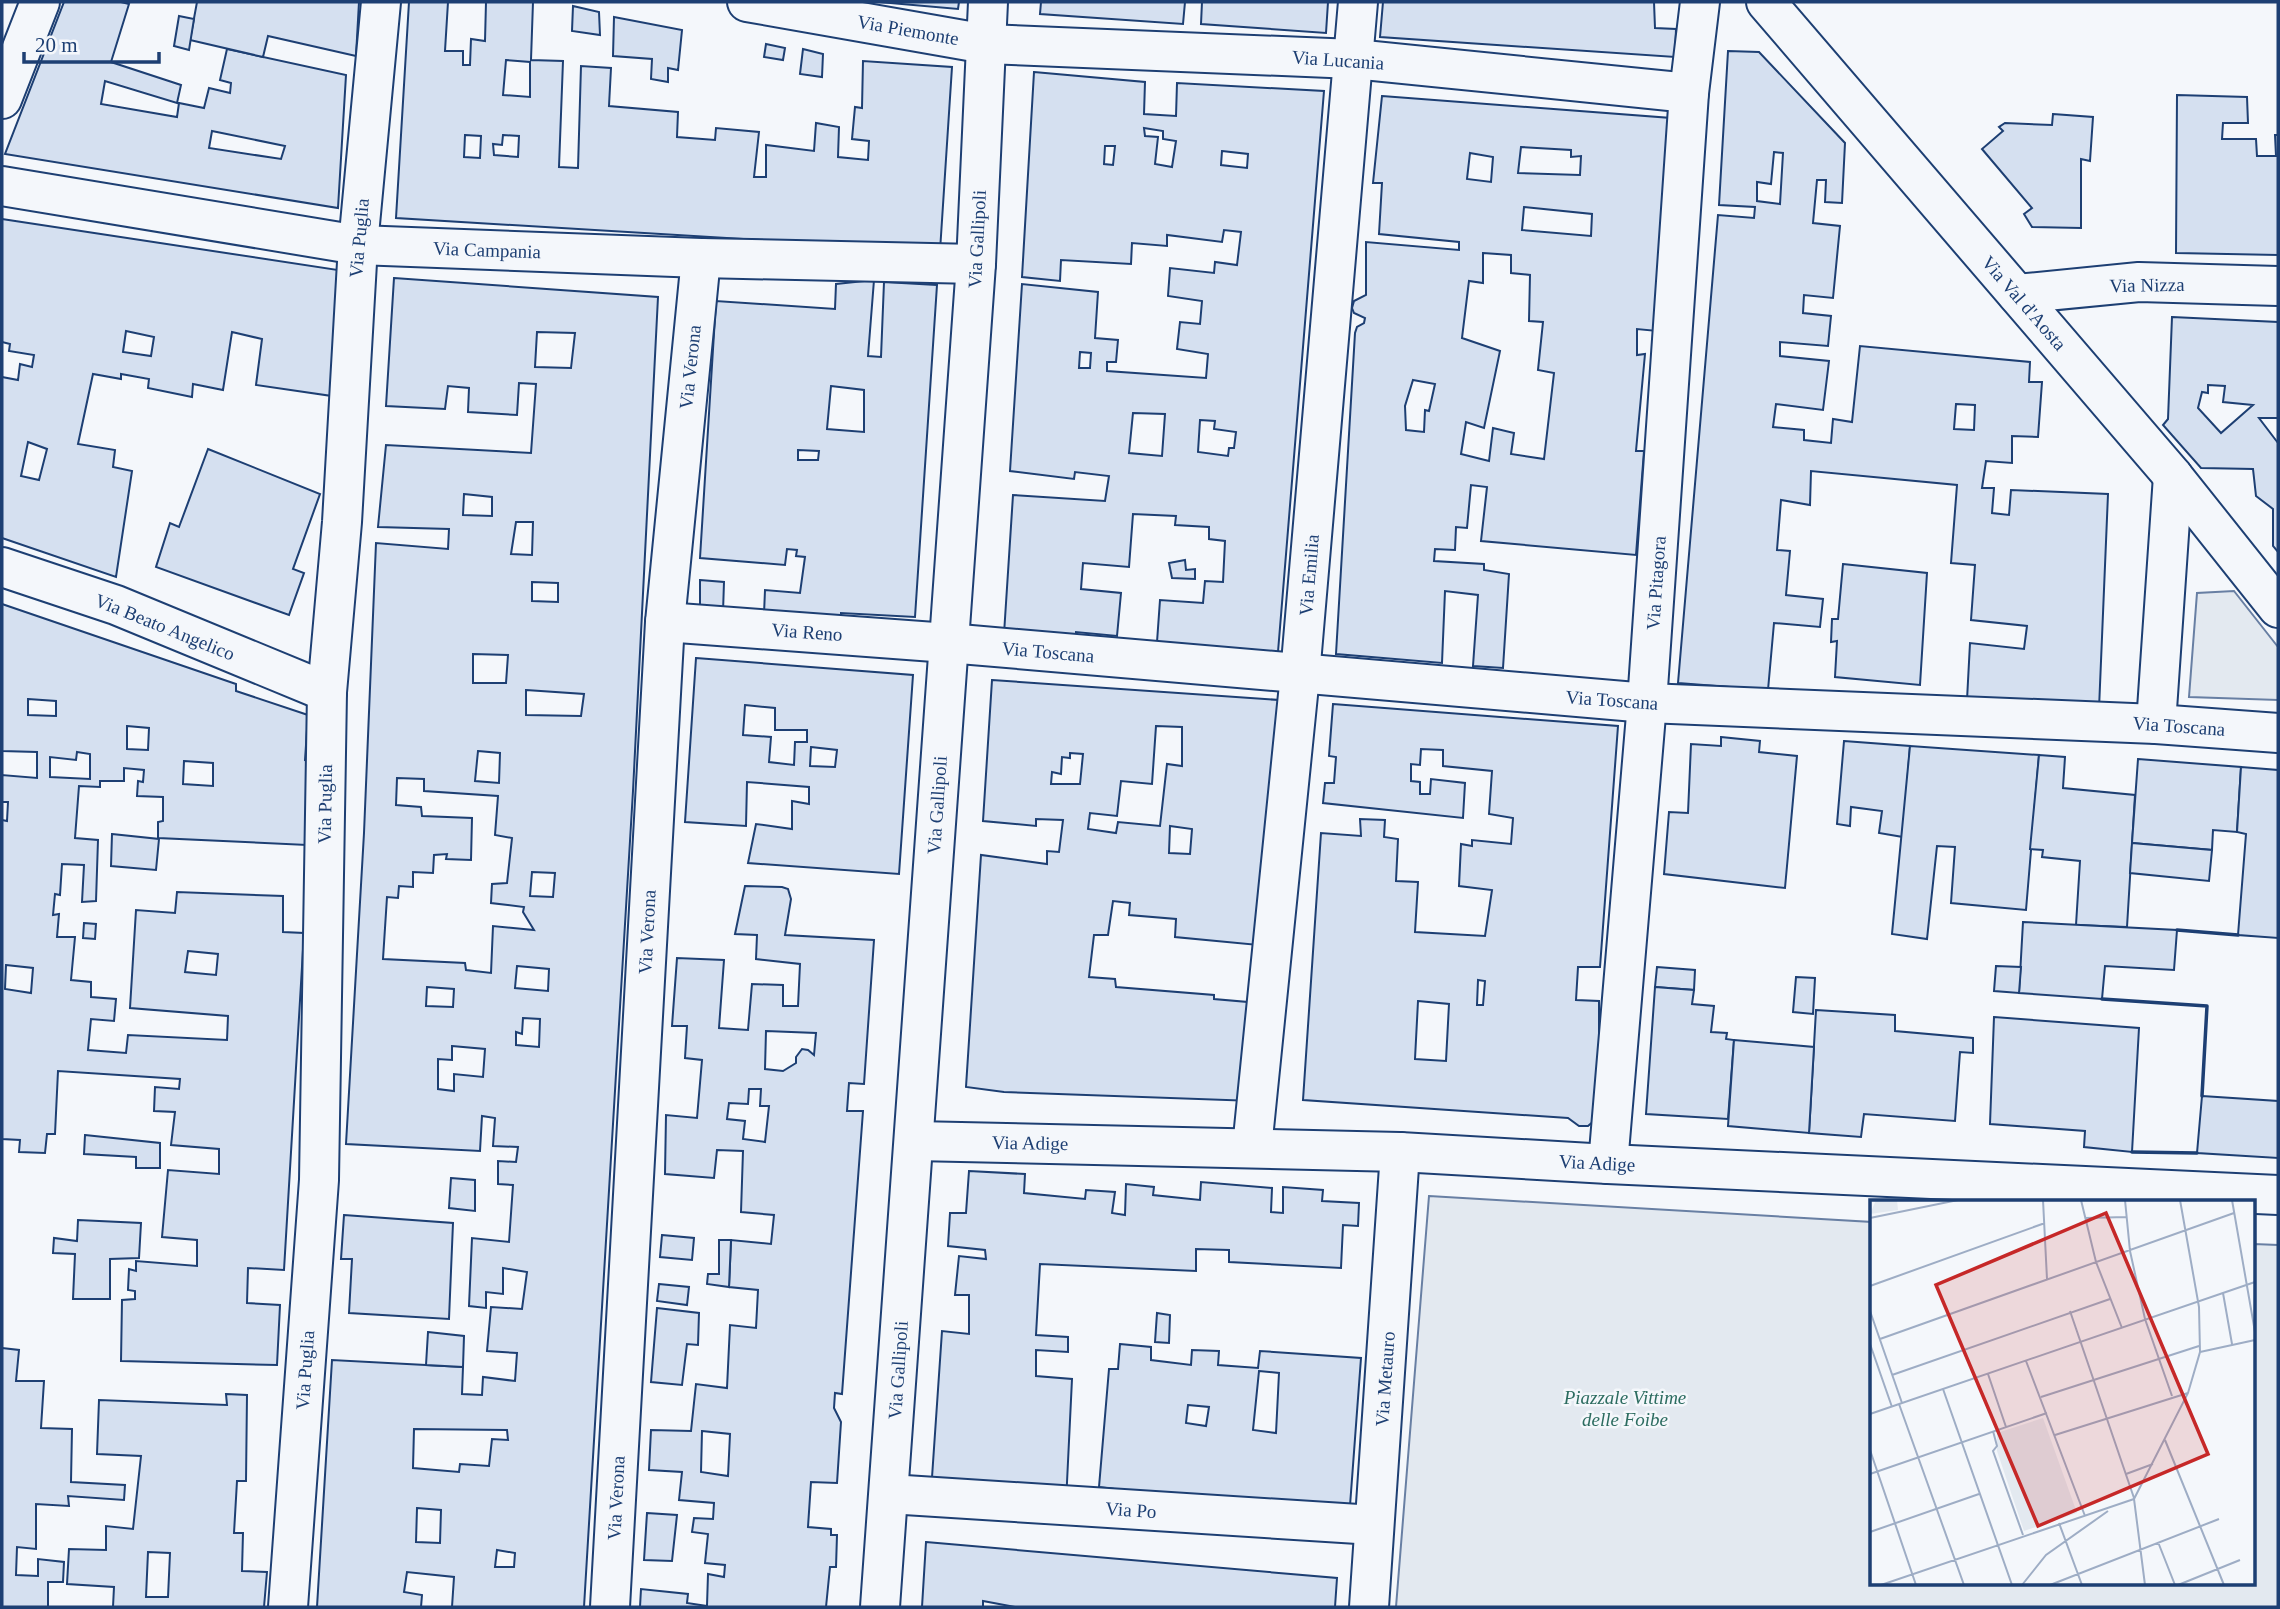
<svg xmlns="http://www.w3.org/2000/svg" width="2280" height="1609" font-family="Georgia,serif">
	<rect width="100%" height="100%" fill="#f4f7fb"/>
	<g fill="#e3e9f0" stroke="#687fa3" stroke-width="2">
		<polygon points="2234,591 2278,647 2278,700 2189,697 2197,593"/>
		<polygon points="1429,1196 1872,1222 1872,1583 2254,1583 2254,1244 2278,1245 2278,1607 1396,1607"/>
	</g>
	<g fill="#d5e0f0" stroke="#1d3f73" stroke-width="2" fill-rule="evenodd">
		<path d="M64,2h57l8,2 -18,58 70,23 -4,18 -72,-22 -4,23 76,13 2,-14 25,5 5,-20 21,5 1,-10 -11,-3 7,-31 119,26 -8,133 -333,-54zM212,131l73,15 -4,13 -72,-11z"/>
		<polygon points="197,2 359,2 356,56 268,36 263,57 190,40"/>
		<path d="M409,2h39l-3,49h18v14h7l1,-26 14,2 1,-39h47l-2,58 32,1 -4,106 19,1 3,-102 30,2 -2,38 69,6 -1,25 38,3 1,-12 43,4 -5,45h12v-32l48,6 2,-28 23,4 -1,30 30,3 1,-19 -17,-2 3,-32 7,1 1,-47 89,6 -12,184 -544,-33zM506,60l24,2v35l-27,-2zM465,135l16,1 -1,22 -16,-1zM503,135l16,1 -1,21 -24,-2 -1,-11 9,1z"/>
		<polygon points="879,2 959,2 958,9"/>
		<polygon points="1041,2 1185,2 1183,24 1040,14"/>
		<polygon points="1202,2 1328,2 1326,33 1201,24"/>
		<polygon points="1383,2 1654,2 1655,28 1676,29 1675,57 1380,37"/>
		<polygon points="573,6 599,12 600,35 572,31"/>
		<polygon points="179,16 194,19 189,50 174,46"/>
		<polygon points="614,17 682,30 678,70 668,68 668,82 651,79 652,59 613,56"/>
		<polygon points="766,44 785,48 783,60 764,57"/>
		<polygon points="803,49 823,54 822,77 800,74"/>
		<path d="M1728,51l31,1 86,91 -3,60 -17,-1 1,-22h-9l-4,43 27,3 -7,72 -29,-3 -1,18 28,3 -3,30 -48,-4v14l49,5 -6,49 -47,-6 -3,23 31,3v10l27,3 2,-24 19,3 8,-76 170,16 -1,20h13l-4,55 -26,-1v27l-26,-2 -4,27h12l-2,25 17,2 2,-25 97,4 -9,215 -132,-9 3,-57 54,6 3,-23 -56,-6 4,-55 -24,-2 6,-78 -146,-14 -1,34 -29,-5 -4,50 13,1 -4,44 37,4 -3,28 -46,-4 -6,67 -90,-7 40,-468 36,3 1,-11 -36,-2zM1774,152l9,1 -3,51 -23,-3v-19l14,2zM1956,404l19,1 -1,25 -20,-1z"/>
		<path d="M1034,72l111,10 -1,32 32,2 1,-33 147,8 -46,561 -121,-10 3,-42 43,3 2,-22 18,1 2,-41 -16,-2v-12l-34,-2 1,-9 -43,-2 -4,53 -46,-4 -2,26 40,4 -4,43 -41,-4v7l-72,-5 9,-139 92,6 4,-25 -34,-4 -1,7 -64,-8 12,-187 76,8 -3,46 23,2 -2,22h-9v9l99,7 2,-24 -31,-5 3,-27 20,2 2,-23 -34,-5 2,-28 44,5 1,-11 22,3 4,-33 -17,-2 -2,12 -55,-7v11l-35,-3 -1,21 -70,-4 -1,21 -38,-4zM1144,128l19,3v8l13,2 -4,26 -17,-3 3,-27 -13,-1zM1105,146h10l-2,19 -9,-1zM1222,151l26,3 -1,14 -26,-3zM1080,352l11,1 -1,15h-11zM1133,413l32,1 -3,42 -33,-3zM1200,420l15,1 -1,8 22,3 -2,16h-5l-1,8 -30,-4z"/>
		<polygon points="2177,95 2247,97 2248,123 2223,123 2222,139 2256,139 2257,156 2276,156 2275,135 2278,135 2278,255 2176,253"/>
		<path d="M1382,96l289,22 -14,213 -20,-2v26l8,-1 -9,97h8l-8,104 -155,-14 6,-54 -16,-2 -4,43 -11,-1 -1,23 -20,-1 -1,12 50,3v6l25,4 -6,94 -30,-2 5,-71 -33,-4 -3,72 -106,-9 19,-321 2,-6 7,-4 1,-5 -11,-5 -2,-5 2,-7 12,-6v-53l93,8v-8l-80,-8 3,-51h-9zM1521,147l50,3v7l10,-1 -1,19 -62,-2zM1470,153l23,4 -2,25 -24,-3zM1524,207l68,7 -1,22 -69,-6zM1483,253l28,2v18l19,2 -1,46 14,1 -5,48 16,3 -10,86 -33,-5 3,-21 -21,-5 -4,33 -28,-7 5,-32 18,6 16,-77 -38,-13 7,-57 14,2zM1413,380l22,4 -6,27 -4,-1 -1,22 -18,-2 -1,-24z"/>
		<polygon points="2053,114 2093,117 2090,161 2081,159 2081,228 2032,227 2024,214 2032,208 1982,149 2003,131 1999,127 2005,123 2052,125"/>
		<path d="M2,219l336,51 -6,126 -76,-11 6,-46 -30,-7 -9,58 -30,-6 -1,13 -44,-9 1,-9 -28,-5v5l-28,-5 -15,70 37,6 -2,17 19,4 -16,106 -114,-39v-161l16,3 2,-16 12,3 2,-12 -25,-4 1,-7 -8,-2zM126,331l28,6 -3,19 -28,-4zM28,442l19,7 -8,31 -18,-4z"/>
		<path d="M394,278l264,19 -25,494 -49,816h-132l2,-30 -47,-5 -3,20 18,3 -1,12h-104l15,-247 131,7 -1,27 20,1 1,-18 32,4 2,-28 -30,-2 4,-44 31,2 5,-37 -24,-4v26l-17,-2v16l-17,-2 3,-68 37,4 4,-57 -15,-1v-23l18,1 2,-15 -25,-1 2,-28 -13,-2 -2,35 -134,-7 18,-311 12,-290 72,6 1,-20 -71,-2 8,-82 145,8 5,-69 -17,-1 -2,32 -49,-3 1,-24 -21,-2 -3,23 -59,-3zM537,332l38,1 -4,35 -36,-1zM464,494l28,3v19l-29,-1zM516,522h17l-1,33 -21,-1zM532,582l26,1v19l-26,-1zM473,654l35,1 -2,28h-33zM526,690l58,4 -3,22 -55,-1zM478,751l22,2 -1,30 -24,-2zM397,778l27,1v12l74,5 -3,39 17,3 -5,45 -15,1 -1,19 33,4 -1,5 11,18 -41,-4 -2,47 -25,-3 -1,-7 -82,-4 4,-62 11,1 1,-12 14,1v-15l20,1 1,-18 13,-1 -1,5 25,1 1,-42 -50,-2 -1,-9 -25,-2zM532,872l23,1 -2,24 -23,-1zM517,966l32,3 -1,22 -33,-3zM427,987l27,2 -1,18 -27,-1zM523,1018l17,1 -1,28 -23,-2v-13l6,2zM452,1046l33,3 -2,28 -29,-3v17l-16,-2v-30l14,1zM414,1429l93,1 1,10 -16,-1 -3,27 -29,-2 -1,8 -46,-4zM417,1508l24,2 -1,33 -24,-1zM497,1550l18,3 -1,14h-19z"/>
		<path d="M874,280l-6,76 13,1 3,-75 53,3 -22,332 -74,-4v7l-77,-6 1,-24 35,3 5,-36 -9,-1 1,-6 -10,-1 -2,16 -85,-7 16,-257 119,8 1,-25zM831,386l33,4v42l-37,-3zM798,450l21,1 -1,9h-20z"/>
		<path d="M2172,317l106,5v96h-19l19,25v109l-5,-6v-37l-17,-13 -3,-27 -52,-1 -38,-43 5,-6zM2208,385l17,1 -2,16 30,3 -32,28 -23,-25 4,-16 6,1z"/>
		<polygon points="208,449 320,494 293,569 304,573 289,615 156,567 170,523 179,527"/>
		<polygon points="1185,560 1186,570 1195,569 1195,579 1172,578 1169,563"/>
		<polygon points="1843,564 1927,573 1920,685 1835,677 1837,641 1831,642 1832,619 1838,619"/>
		<polygon points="700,580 724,582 723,612 700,609"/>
		<path d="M2,604l234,80v7l72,24 -3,45 8,1 -6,84 -149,-7v-16l5,-1v-24l-26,-1 1,-15 5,1 1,-12 -20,-2v13h-24v6l-21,-1 -4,52 23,2 -2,61 -14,1 2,-37 -22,-1 -2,31 -5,-1 -2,21 6,-1 -2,23h18l-4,43 20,2v15l25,2 -2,22 -23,-2 -3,31 38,3 2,-18 99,5 1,-24 -98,-8 6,-98 39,3 2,-21 106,4v36l21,1 -20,337 -36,-2 -1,35 33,2 -3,60 -156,-4 1,-61 13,-1v-8l-7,-1 1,-21 7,2v-10l61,5v-26l-35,-3 6,-67 51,4v-25l-48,-4 4,-33 -21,-1 1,-24 24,2 1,-10 -122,-8 -3,63h-8l-2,19 -26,-1 1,-12 -18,-1v-319l5,1 1,-19h-6v-27l35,3v-26l-35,-1zM28,699l28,2v15l-28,-1zM127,726l22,2 -1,22 -21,-1zM77,752l13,2v25l-40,-2v-20l26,3zM184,761l29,2v23l-30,-2zM188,951l30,3 -2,21 -31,-3zM6,965l27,3 -2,25 -26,-4z"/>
		<path d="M696,658l217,17 -14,199 -151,-11 8,-39 36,5v-28l17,3v-17l-62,-5 -1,44 -61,-4zM745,705l30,3v22h32v12h-12l-1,23 -25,-3 2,-25 -28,-2zM811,747l26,3 -2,17 -25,-1z"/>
		<path d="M992,680l287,20 -21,245 -83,-8 1,-18 -47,-4 1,-12 -17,-2 -5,34h-14l-5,42 26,2 1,8 98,8v4l45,4 -5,98 -250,-9 -38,-5 15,-232 66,9v-13l12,1 4,-32 -27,-1v7l-53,-5zM1156,726l26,1v39l-15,-2 -7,62 -42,-4 -2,11 -28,-4 2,-16 27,3 4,-35 31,3zM1070,753l13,1 -3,30h-29l1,-12 9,2 1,-17 8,1zM1170,826l22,3 -2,25 -21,-1z"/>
		<path d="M1333,704l285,22 -18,241h-22l-2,33 23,1v46l-4,73 -7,6h-9l-11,-8 -265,-18 18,-267 40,3 -1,-17 25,1 -1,17 14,2 -2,42 22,1 -3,50 70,4 7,-46 -33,-4 2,-42 11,2v-6l39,4 2,-26 -24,-4 3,-43 -49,-5v-16l-22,-1 -1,16 -9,-1v17l9,1v12h10l1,-15 34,4 -2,35 -140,-15 2,-20h9l2,-26 -7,-1zM1478,980l7,1 -2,24h-6zM1418,1001l31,3 -3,57 -31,-2z"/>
		<polygon points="1721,737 1760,741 1759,752 1797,756 1785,888 1664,874 1669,812 1688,813 1691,744 1721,746"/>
		<polygon points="1844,741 1910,746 1903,837 1879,833 1882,811 1851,807 1850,826 1837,824"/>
		<polygon points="1910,746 2039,755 2026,910 1951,903 1955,847 1937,846 1927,939 1892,934"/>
		<polygon points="2039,755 2065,757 2063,788 2135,795 2127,927 2076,925 2080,861 2042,857 2043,850 2030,849"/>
		<polygon points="2138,759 2241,767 2237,832 2213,830 2212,850 2132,843"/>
		<polygon points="2241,767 2278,770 2278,938 2238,935 2246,834 2237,832"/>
		<polygon points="112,834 159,839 156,870 111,866"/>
		<polygon points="2132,843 2212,850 2209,881 2130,873"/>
		<path d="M745,886l37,1 6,2 3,10 -6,36 89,5 -10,144 -15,-1 -2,28h16l-21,283 -7,-1 -1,15 7,14 -4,61 -26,-1 -3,45 23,2v6h6l-1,32h-6l-4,40h-186l1,-18 47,5 -1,9 20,3 1,-32 16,3 1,-12 -20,-2 3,-29 -16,-2 2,-14 19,1 1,-16 -35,-3 3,-28 -33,-2 2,-40 40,1 5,-47 31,4 3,-63 26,3 2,-38 -29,-3 2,-47 40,4 3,-29 -33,-3 2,-61 -26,-1 -3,28 -49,-4 1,-59 31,3 5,-58 -17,-2 2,-32h-15l5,-68 47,2 -5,68 29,2 4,-46 31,1v21h15l2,-42 -44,-5 1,-24 -22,-1zM766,1031l50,2 -2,22 -6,-5 -6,-1 -6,8v6l-13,8 -18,-2zM749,1089h12l-1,17h9l-4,36 -22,-3 2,-18 -18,-2 2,-16 19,1zM702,1431l28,3 -2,42 -27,-4z"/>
		<polygon points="2023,922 2177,930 2174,970 2105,966 2102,999 2019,993"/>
		<polygon points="84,923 96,924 95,939 83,938"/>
		<polygon points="1996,966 2021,967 2019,993 1994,991"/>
		<polygon points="1657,967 1695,970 1694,990 1655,987"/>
		<polygon points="1796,977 1815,978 1813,1014 1793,1012"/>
		<polygon points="1655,987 1694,990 1692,1004 1714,1006 1711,1032 1727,1033 1726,1039 1734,1040 1728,1119 1646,1114"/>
		<polygon points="1816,1010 1895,1015 1895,1031 1973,1038 1973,1053 1960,1052 1955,1121 1864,1114 1861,1137 1809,1133"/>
		<polygon points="1994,1017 2139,1028 2132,1152 2084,1147 2085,1131 1990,1124"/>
		<polygon points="1734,1040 1814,1047 1809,1133 1728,1126"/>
		<polygon points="2202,1096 2278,1101 2278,1158 2197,1153"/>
		<polygon points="85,1135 160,1143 160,1168 136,1168 136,1157 84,1154"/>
		<polygon points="969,1171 1025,1174 1024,1193 1085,1199 1086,1190 1115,1192 1112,1213 1125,1215 1126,1184 1154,1187 1153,1195 1200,1200 1201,1182 1272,1188 1271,1212 1283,1213 1283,1187 1323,1190 1322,1201 1359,1203 1358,1226 1343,1225 1341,1268 1229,1262 1229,1250 1196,1249 1196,1271 1040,1264 1036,1335 1068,1337 1068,1352 1036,1350 1036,1376 1072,1379 1066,1503 931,1492 942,1331 969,1334 969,1295 955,1295 959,1256 986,1259 985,1250 948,1246 950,1213 966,1213"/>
		<polygon points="451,1178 475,1180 475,1211 449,1208"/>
		<polygon points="344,1215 453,1223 449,1319 349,1313 352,1259 341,1259"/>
		<polygon points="78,1220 141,1223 139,1258 110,1259 110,1299 73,1299 75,1254 53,1253 54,1238 77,1241"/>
		<polygon points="662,1235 694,1238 692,1260 660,1257"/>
		<polygon points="719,1240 731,1240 729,1287 707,1284 708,1274 719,1274"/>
		<polygon points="659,1284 689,1287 687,1305 657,1301"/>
		<polygon points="657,1308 699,1313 698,1345 687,1344 682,1385 651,1382"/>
		<polygon points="1157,1313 1170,1315 1169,1343 1155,1342"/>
		<polygon points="428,1332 464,1336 463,1367 426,1365"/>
		<path d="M1120,1344l31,3v13l40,5 1,-15 27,1 -1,14 40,3 2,-17 101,7 -12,161 -250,-32 10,-118h9zM1259,1371l20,2 -3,60 -23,-3zM1188,1405l21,2 -3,19 -20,-3z"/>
		<polygon points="2,1348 19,1350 16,1381 44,1381 41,1428 72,1429 71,1482 125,1485 124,1500 68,1496 69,1506 36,1504 36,1549 17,1547 16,1575 38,1576 38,1559 64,1562 63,1582 48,1582 48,1607 2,1607"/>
		<path d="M226,1394l21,1 -1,86h-9l-3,52h9l-1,38 25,1 -3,35h-151l1,-20 -47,-3 2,-35 37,1v-24l27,3 8,-73 -44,-2 2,-54 128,5zM148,1552l22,1 -2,44h-22z"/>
		<polygon points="647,1513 677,1515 672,1561 644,1560"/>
		<polygon points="926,1542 1337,1578 1335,1607 1015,1607 983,1601 983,1607 922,1607"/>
	</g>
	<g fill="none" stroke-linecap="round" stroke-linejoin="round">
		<defs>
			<g id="minor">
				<polyline points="747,2 986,44 1354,59 1689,93"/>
				<polyline points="1766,2 2173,476 2278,608"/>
				<polyline points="2,99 40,2"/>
				<polyline points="2,186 358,245 701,258 976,264"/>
				<polyline points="2017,294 2139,282 2278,286"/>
				<polyline points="2,567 116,605 327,692"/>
				<polyline points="665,622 948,643 1647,703 2156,724 2278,733"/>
				<polyline points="2156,724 2173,476"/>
				<polyline points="915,1141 1400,1152 1608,1164 2278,1195"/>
				<polyline points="1252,1148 1300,675 1358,2"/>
				<polyline points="1608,1164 1647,703 1689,93 1700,2"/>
				<polyline points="889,1494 1374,1525"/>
				<polyline points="288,1607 319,1180 327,692 342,522 358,245 381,2"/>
				<polyline points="610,1607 665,622 701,258"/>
				<polyline points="1369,1607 1400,1152"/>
			</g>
			<polyline id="major" points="880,1607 976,264 988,2"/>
		</defs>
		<use href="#minor" stroke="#1d3f73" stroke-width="42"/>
		<use href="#major" stroke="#1d3f73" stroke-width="42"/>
		<use href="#minor" stroke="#f4f7fb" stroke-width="38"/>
		<use href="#major" stroke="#f4f7fb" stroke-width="38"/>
		<g stroke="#1d3f73" stroke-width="3.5">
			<polyline points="2177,930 2238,935"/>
			<polyline points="2102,999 2207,1006 2202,1096"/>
			<polyline points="2132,1152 2197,1153"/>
		</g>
	</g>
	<g text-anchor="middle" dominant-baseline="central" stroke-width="5" stroke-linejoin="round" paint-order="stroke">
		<g font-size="19" fill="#1d3f73" stroke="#f4f7fb">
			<text transform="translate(908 30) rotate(10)">Via Piemonte</text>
			<text transform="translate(1338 60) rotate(4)">Via Lucania</text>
			<text transform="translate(359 238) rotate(-85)">Via Puglia</text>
			<text transform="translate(977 239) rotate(-87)">Via Gallipoli</text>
			<text transform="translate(487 250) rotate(2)">Via Campania</text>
			<text transform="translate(2147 285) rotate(-1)">Via Nizza</text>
			<text transform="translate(2024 303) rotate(49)">Via Val d'Aosta</text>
			<text transform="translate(690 367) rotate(-84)">Via Verona</text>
			<text transform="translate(1309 575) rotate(-85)">Via Emilia</text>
			<text transform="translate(1656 583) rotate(-86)">Via Pitagora</text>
			<text transform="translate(165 627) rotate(22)">Via Beato Angelico</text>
			<text transform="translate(807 632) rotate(4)">Via Reno</text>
			<text transform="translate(1048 652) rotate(5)">Via Toscana</text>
			<text transform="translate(1612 700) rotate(4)">Via Toscana</text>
			<text transform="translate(2179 726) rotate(4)">Via Toscana</text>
			<text transform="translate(325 804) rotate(-89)">Via Puglia</text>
			<text transform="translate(937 805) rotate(-86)">Via Gallipoli</text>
			<text transform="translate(647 932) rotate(-87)">Via Verona</text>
			<text transform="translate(1030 1143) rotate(1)">Via Adige</text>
			<text transform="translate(1597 1163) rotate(3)">Via Adige</text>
			<text transform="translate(305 1370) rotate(-86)">Via Puglia</text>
			<text transform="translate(898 1370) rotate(-86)">Via Gallipoli</text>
			<text transform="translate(1385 1379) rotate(-86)">Via Metauro</text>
			<text transform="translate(616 1498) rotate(-87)">Via Verona</text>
			<text transform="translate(1131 1510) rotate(4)">Via Po</text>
		</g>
		<g font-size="19" font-style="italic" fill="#2c6c60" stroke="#f4f7fb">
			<text x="1625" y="1397">Piazzale Vittime<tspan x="1625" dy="22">delle Foibe</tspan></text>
		</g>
	</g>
	<g transform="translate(1870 1200)">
		<rect width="385" height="385" fill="#f4f7fb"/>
		<path d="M6,0h21l1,10 -28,4zM173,218l34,95 -53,18 -27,-80v-18z" fill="#e3e9f0"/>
		<path fill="none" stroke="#9eadc5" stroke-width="2" d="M173,0l4,79M211,0l15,62 26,66M255,0l5,51 15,68 27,77M362,0l23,132M0,18l88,-18M215,18l42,-1M0,86l175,-63M353,93l9,51M0,111l32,92M200,111l64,187M10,139l354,-126M0,144l22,63M330,152l55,-12M156,161l59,155M118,174l18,53M22,175l218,-76M73,189l69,196M171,197l158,-51M29,204l65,181M0,214l385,-132M123,231l4,15 -4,5 30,84M185,235l133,-42M295,240l59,145M0,250l46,135M0,274l177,-61M256,274l27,-10M189,323l23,62M0,332l109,-38M288,342l17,43M11,385l253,-86M152,385l24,-30 62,-44M180,385l169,-66M275,385l-11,-86 54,-106 12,-41 -1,-45 -19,-107M308,385l62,-25"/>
		<path fill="#c62828" fill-opacity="0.15" stroke="#c62828" stroke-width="3.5" d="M236,13l102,241 -170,72 -102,-241z"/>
		<rect width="385" height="385" fill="none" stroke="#1d3f73" stroke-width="3.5"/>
	</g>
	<rect width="2280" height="1609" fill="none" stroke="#1d3f73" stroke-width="7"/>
	<path d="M24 52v10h135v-10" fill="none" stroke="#1d3f73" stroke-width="3.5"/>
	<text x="35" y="52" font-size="21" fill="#1d3f73" stroke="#f4f7fb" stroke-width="5" paint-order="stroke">20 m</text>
</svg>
